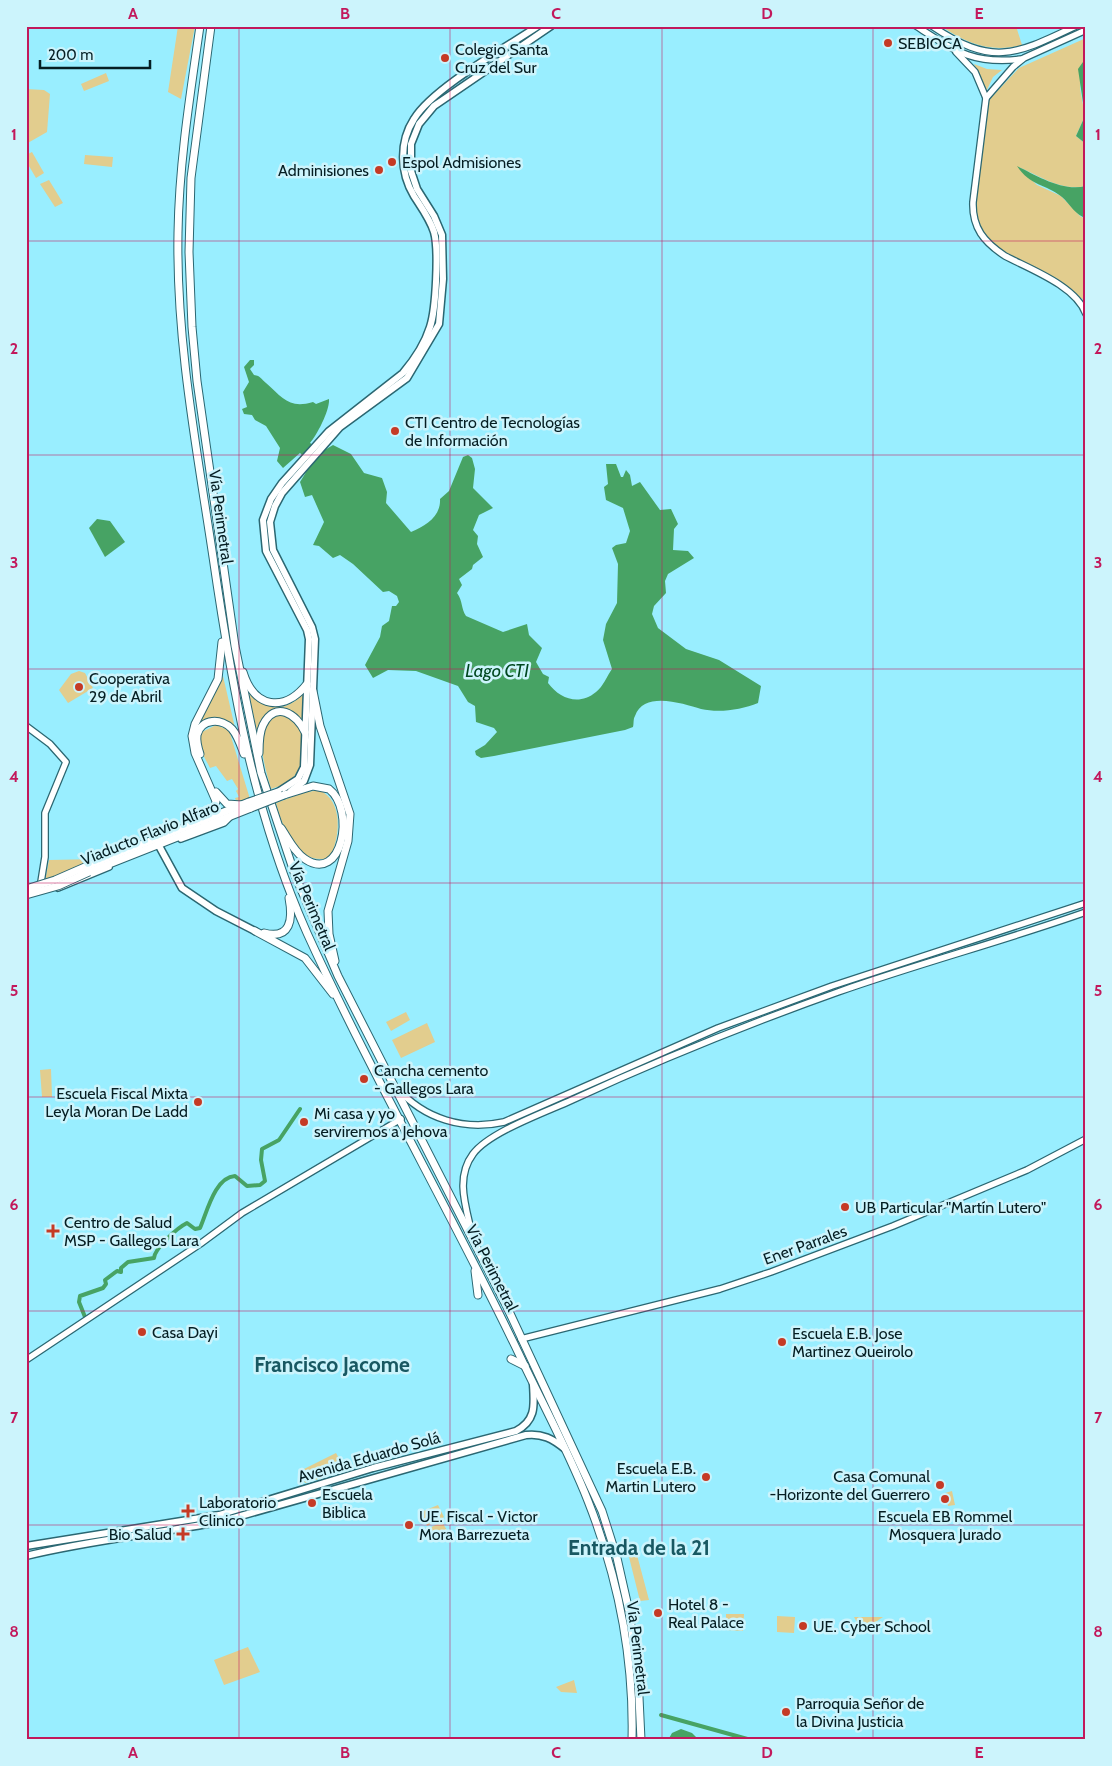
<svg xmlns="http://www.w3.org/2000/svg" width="1112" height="1766" font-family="Cabin,sans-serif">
	<rect width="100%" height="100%" fill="#9ef"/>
	<g fill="#e2cd8e">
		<polygon points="178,26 195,26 181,99 168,92"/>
		<path d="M941,26h75l6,19c-30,8 -56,-1 -81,-19z"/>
		<path d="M1086,38v29l-3,-5 -3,26 5,28 -9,20 10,8v42c-25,6 -47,-11 -68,-19l19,18 24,11 20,21 5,1v84l-30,-24 -33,-14 -35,-22 -9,-10 -6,-30 16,-102 30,-32z"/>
		<polygon points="974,64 987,69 1002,70 993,77 986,92"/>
		<polygon points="106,73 109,81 84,91 81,84"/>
		<polygon points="26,89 44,90 50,94 47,132 26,144"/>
		<polygon points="32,152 44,173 36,178 26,161 26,155"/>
		<polygon points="85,155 113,157 112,167 84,164"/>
		<polygon points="49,180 63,203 55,207 40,184"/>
		<polygon points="79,671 85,673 93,688 68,703 59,690 71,674"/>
		<polygon points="223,676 236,732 220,719 195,732"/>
		<path d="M304,693l1,30 -14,-11h-15l-18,25 -9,-43c19,17 38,18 55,-1z"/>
		<path d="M278,715c28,0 31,42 17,60 -5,8 -15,11 -24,14 -6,-22 -20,-62 7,-74z"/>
		<path d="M216,725l13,5 21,69 -13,4 -2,-5 4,-1 -3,-6 2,-2 -6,-10 -5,2 -11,-15 -6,2c-6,-12 -14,-23 -8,-36z"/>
		<path d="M319,790c25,11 21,47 11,68 -33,8 -47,-29 -54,-55l26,-10z"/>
		<polygon points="99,859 45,881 49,860"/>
		<polygon points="406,1012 410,1020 391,1031 386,1022"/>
		<polygon points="427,1023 435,1042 401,1058 392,1040"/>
		<polygon points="51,1069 52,1097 42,1097 40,1070"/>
		<polygon points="336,1453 346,1471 305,1483 300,1471"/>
		<polygon points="952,1491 955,1505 948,1506 945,1493"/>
		<polygon points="438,1505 444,1517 427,1526 421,1512"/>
		<polygon points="442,1522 448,1532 433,1540 427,1529"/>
		<polygon points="637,1555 649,1600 640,1601 629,1557"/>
		<polygon points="726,1614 744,1614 743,1631 726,1630"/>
		<polygon points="777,1616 795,1617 794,1633 777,1632"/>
		<polygon points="854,1617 883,1617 862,1631"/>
		<polygon points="248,1647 260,1672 224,1685 214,1660"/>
		<polygon points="574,1680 577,1693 561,1692 556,1687"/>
	</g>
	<g fill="#47a364">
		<polygon points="1083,62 1086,67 1086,144 1076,136 1085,116 1078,69"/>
		<path d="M1017,166c20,10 46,26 69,20v32c-10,-2 -16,-14 -24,-21 -16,-13 -32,-11 -45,-31z"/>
		<path d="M250,360h4v5l-4,4 4,6c7,1 7,4 12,8 17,15 23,26 47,19l3,2 13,-5c1,11 -12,36 -19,44l13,8 10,-6 18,9 13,19 18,5 5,14 -1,11 25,29c15,-6 30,-16 29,-33l9,-8 14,-34 5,-2 4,3 3,11 -2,19 20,20 -14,7 -6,15 5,6 -1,8 6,13 -10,8 -1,4 -13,10 3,6 -5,8c6,8 4,16 9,23l37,16 24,-8 2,11 13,13 -6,14 7,12 6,3 -1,6c12,16 31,23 48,9 7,-5 11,-16 16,-23l-9,-29 3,-16 11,-21 1,-39 -6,-16 4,-3 10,-2 4,-12 -7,-23 -17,-8 -2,-13 4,-3 -2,-20h10l5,13h2l3,-7 4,5 2,11 8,-4 20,28 11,-1 7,15 -4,5 -1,21 15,1 6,7 -26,16 -3,7 1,12 -12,13 -2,8 6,14 28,21 33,11 42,26 -3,17c-17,7 -39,10 -57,6 -17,-5 -57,-19 -66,7 -2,3 -1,8 -2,11l-8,3 -131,26 -13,2 -5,-3 -1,-4 10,-6 12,-13 -3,-4 -18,-6 -1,-16 -7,-4 -10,-16 -42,-15 -28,-1 -15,8 -8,-13 15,-28 2,-11 7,-5 3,-15h4l3,-4 -2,-6 -8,-5 -6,1 -30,-28 -13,-9 -7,3 -14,-12 -6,-1 11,-23 -12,-27 -7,2 -5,-15 11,-18 -11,-11 -17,15 -6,-7 3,-13 -14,-22 -11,-6 -3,-5 -8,-1 -2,-5 5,-2 -4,-15 6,-10 -5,-15z"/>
		<polygon points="97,519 110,521 125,542 105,557 89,528"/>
		<polygon points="681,1729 692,1733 699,1740 668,1740 672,1733"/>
	</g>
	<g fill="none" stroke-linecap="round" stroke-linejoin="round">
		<g stroke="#47a364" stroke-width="4">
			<path d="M85,1317l-6,-15 1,-6 23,-8 3,-4 -1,-4 12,-9 4,1v-4l7,-6 26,-4c1,-10 23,-30 33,-35l8,6 5,-1c7,-16 15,-51 35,-52l12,10 13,-1 5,-4 -4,-21 1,-11 17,-9 21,-31"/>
			<polyline points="661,1715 751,1740"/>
		</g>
		<defs>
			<g id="tertiary">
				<path d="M916,26c39,25 57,39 106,33"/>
				<path d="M932,26c61,41 83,29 144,0"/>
				<path d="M956,52l19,20 11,26 -13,104c-1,26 11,40 32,54 25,13 71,30 81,58"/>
				<polyline points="986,98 1013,67 1024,58 1086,30"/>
				<polyline points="26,726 50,744 66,762 45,813 45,857 40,888"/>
				<polyline points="181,839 224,823 229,818"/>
				<polyline points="58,888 109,867"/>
				<path d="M397,1088c27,31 67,43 107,34l214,-94 114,-42 254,-83"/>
				<path d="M472,1234c-6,-27 -17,-56 1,-80 16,-22 73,-42 99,-54 87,-40 176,-76 266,-108 82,-29 166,-51 248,-80"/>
				<polyline points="521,1339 720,1289 771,1272 893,1226 1027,1170 1086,1139"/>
				<polyline points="26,1360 200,1244 242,1213 401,1119"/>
			</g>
			<g id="secondary">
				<polyline points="291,791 304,781 310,765 315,639 312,627 273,550 270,522 275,506 282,493 340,427 407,378 439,324 443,279 442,235 434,216 417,189 411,171 411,144 419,124 434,106 551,26"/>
				<path d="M278,792l20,-13 6,-12 5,-128 -2,-9 -41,-79 -3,-31 8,-21 11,-16 47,-52 74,-58c11,-13 22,-30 27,-46 6,-18 9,-77 4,-95 -4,-13 -13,-25 -20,-36 -14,-23 -15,-54 0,-77 19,-31 91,-71 124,-93"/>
				<polyline points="158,844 182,888 216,911 255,931"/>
				<path d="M26,1546l193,-31 154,-47 143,-37c21,-11 18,-27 17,-47"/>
				<path d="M26,1556c65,-16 131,-22 197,-35l303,-86c16,-2 27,4 39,14"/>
			</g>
			<g id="primary">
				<polyline points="87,866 249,802"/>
				<polyline points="89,872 251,808"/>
			</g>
			<g id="trunk">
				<path d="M200,26c-10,69 -21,138 -22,207 -2,109 19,217 35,324 19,130 40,255 94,376 65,143 144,279 212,421 23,49 49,96 69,147 30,76 46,157 44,239"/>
				<polyline points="211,26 191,178 189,252 192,327 197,381 235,646 261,773 295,875 338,976 507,1307 602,1511 617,1558 629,1611 638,1676 641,1740"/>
				<path d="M243,672c11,36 41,41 64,12"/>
				<polyline points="313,691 320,726 350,814 348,841 328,911 329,934 335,961"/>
				<path d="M259,753c0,-9 0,-20 4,-28 12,-25 34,-11 42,7"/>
				<path d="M200,754c-2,-6 -4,-12 -3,-19 4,-17 25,-17 35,-6 6,7 9,17 12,25"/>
				<polyline points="216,792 227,804 242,805"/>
				<polyline points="203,821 214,811 216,801 195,753 192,736 195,724 218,679 222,642"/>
				<path d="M281,828c7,10 13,24 24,31 37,25 51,-49 24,-70l-16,-3 -29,9"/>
				<polyline points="255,931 305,958 333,994"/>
				<path d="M264,933c27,7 29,-14 25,-35"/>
				<polyline points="475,1271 478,1295"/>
				<polyline points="511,1359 525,1366"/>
			</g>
		</defs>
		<use href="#tertiary" stroke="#2b6772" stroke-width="8"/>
		<use href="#secondary" stroke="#2b6772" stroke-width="9"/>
		<use href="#primary" stroke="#2b6772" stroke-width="9"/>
		<use href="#trunk" stroke="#2b6772" stroke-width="9"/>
		<use href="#tertiary" stroke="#fff" stroke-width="5.5"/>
		<use href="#secondary" stroke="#fff" stroke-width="6"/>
		<use href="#primary" stroke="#fff" stroke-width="7"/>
		<use href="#trunk" stroke="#fff" stroke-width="7"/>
		<defs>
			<g id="primary-bridge">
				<polyline points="249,802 278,792"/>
				<polyline points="251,808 284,795"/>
				<polyline points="26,889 55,880 87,866"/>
				<polyline points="26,895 58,886 89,872"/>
			</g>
		</defs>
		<use href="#primary-bridge" stroke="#2b6772" stroke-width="9" stroke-linecap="butt"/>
		<use href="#primary-bridge" stroke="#fff" stroke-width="7"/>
	</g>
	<path fill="none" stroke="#c2185b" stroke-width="1" stroke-opacity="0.55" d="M239,26v1714M450,26v1714M662,26v1714M873,26v1714M26,241h1060M26,455h1060M26,669h1060M26,883h1060M26,1097h1060M26,1311h1060M26,1525h1060"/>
	<g fill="#c53a25" stroke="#ccf4fc" stroke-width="2">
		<circle cx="888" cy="43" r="5"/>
		<circle cx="445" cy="58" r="5"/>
		<circle cx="392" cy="162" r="5"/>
		<circle cx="379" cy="170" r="5"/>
		<circle cx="395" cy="431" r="5"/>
		<circle cx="79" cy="687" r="5"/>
		<circle cx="364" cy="1079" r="5"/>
		<circle cx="198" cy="1102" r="5"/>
		<circle cx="304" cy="1122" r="5"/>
		<circle cx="845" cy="1207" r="5"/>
		<path d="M50.5 1223.5h5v5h5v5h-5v5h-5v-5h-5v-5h5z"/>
		<circle cx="142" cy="1332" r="5"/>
		<circle cx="782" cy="1342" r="5"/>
		<circle cx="706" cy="1477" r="5"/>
		<circle cx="940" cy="1485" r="5"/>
		<circle cx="945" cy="1499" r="5"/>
		<circle cx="312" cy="1503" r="5"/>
		<path d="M185.5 1503.5h5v5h5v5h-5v5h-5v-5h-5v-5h5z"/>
		<circle cx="409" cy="1525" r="5"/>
		<path d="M180.5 1526.5h5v5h5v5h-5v5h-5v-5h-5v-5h5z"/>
		<circle cx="658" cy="1613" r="5"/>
		<circle cx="803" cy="1626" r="5"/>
		<circle cx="786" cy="1712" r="5"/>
	</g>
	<g text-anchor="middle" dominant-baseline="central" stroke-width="5" stroke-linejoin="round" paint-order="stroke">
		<g font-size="16" fill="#051e23" stroke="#ccf4fc" text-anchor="start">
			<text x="898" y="43">SEBIOCA</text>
			<text x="455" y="49">Colegio Santa<tspan x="455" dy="18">Cruz del Sur</tspan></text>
			<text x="402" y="162">Espol Admisiones</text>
			<text x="369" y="170" text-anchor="end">Adminisiones</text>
			<text x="405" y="422">CTI Centro de Tecnologías<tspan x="405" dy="18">de Información</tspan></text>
			<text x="89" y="678">Cooperativa<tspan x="89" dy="18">29 de Abril</tspan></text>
			<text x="374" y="1070">Cancha cemento<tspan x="374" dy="18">- Gallegos Lara</tspan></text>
			<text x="188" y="1093" text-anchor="end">Escuela Fiscal Mixta<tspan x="188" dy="18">Leyla Moran De Ladd</tspan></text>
			<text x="314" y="1113">Mi casa y yo<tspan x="314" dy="18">serviremos a Jehova</tspan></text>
			<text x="855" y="1207">UB Particular "Martín Lutero"</text>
			<text x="64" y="1222">Centro de Salud<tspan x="64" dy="18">MSP - Gallegos Lara</tspan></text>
			<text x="152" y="1332">Casa Dayi</text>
			<text x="792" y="1333">Escuela E.B. Jose<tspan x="792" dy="18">Martinez Queirolo</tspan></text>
			<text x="696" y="1468" text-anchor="end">Escuela E.B.<tspan x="696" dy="18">Martin Lutero</tspan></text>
			<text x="930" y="1476" text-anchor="end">Casa Comunal<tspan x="930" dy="18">-Horizonte del Guerrero</tspan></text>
			<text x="322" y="1494">Escuela<tspan x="322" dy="18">Biblica</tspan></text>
			<text x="199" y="1502">Laboratorio<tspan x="199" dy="18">Clinico</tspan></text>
			<text x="419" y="1516">UE. Fiscal - Victor<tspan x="419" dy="18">Mora Barrezueta</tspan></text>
			<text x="945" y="1516" text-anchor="middle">Escuela EB Rommel<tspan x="945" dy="18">Mosquera Jurado</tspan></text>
			<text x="172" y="1534" text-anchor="end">Bio Salud</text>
			<text x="668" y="1604">Hotel 8 -<tspan x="668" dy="18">Real Palace</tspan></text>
			<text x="813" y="1626">UE. Cyber School</text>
			<text x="796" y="1703">Parroquia Señor de<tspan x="796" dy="18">la Divina Justicia</tspan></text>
		</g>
		<g font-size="16" fill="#051e23" stroke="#ccf4fc">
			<text transform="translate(221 517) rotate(82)">Vía Perimetral</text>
			<text transform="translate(150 833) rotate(-22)">Viaducto Flavio Alfaro</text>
			<text transform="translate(312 906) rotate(67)">Vía Perimetral</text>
			<text transform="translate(805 1245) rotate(-20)">Ener Parrales</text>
			<text transform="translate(492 1268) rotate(63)">Vía Perimetral</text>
			<text transform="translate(369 1457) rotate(-16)">Avenida Eduardo Solá</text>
			<text transform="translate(638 1648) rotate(83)">Vía Perimetral</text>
		</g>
		<g font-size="18" font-style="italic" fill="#00481f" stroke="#ccf4fc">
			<text x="497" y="671">Lago CTI</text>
		</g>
		<g font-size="21" font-weight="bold" fill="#185862" stroke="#ccf4fc">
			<text x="332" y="1364">Francisco Jacome</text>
			<text x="639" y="1547">Entrada de la 21</text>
		</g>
	</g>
	<rect width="1112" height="1766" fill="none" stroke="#ccf4fc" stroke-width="55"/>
	<path d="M40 60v8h110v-8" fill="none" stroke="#051e23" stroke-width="2.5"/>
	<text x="48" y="60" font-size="15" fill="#051e23" stroke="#ccf4fc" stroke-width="4" paint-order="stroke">200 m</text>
	<rect x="28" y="28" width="1056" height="1710" fill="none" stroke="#c2185b" stroke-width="2"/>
	<g font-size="16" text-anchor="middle" font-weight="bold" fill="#c2185b">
		<text x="133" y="19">A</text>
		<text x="345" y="19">B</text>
		<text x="556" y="19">C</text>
		<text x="767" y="19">D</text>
		<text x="979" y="19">E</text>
		<text x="14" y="140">1</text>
		<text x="1098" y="140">1</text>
		<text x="14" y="354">2</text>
		<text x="1098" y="354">2</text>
		<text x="14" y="568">3</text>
		<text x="1098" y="568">3</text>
		<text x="14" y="782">4</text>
		<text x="1098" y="782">4</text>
		<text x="14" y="996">5</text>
		<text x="1098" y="996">5</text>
		<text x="14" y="1210">6</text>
		<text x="1098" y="1210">6</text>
		<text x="14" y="1423">7</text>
		<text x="1098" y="1423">7</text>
		<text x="14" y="1637">8</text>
		<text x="1098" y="1637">8</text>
		<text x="133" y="1758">A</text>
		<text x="345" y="1758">B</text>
		<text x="556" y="1758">C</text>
		<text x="767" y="1758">D</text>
		<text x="979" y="1758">E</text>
	</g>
</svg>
